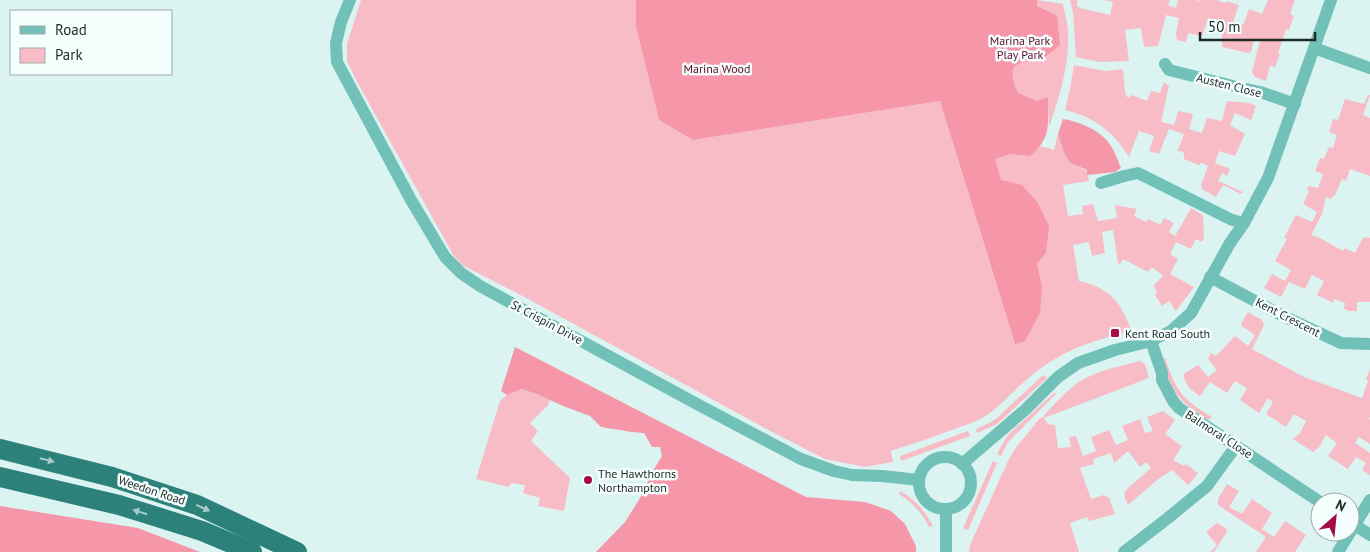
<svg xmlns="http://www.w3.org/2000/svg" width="1370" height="552" font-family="'PT Sans',sans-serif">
	<rect width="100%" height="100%" fill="#dbf4f1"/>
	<g fill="#f8bcc6">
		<path d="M361,0h275v27l23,93 34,20 247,-39 75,243 27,-58 -5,-22 9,-11 -25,-9 -42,-128 58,-111v-5l26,4c1,6 3,13 4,19 5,33 -7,73 -18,104l-1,-22 -8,43 1,-2 13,4 4,-16 6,19 6,10 17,8 2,10 -26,4 5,31 15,-2 -1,-8 11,-2 5,17 19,-3 -2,-13 22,4 -3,7 12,6 3,-3 11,6 4,-7 10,5 -5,9 6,4 16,-28 12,7 1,23 -2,4 -6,-3 -5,10 -15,-7 -6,12 8,5 -8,15 24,13 -18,24 -7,-10 -7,5 -7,-11 2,-4 -4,-5 10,-10 -11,-9 -4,5 -25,-13 -3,5 -2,-1 -5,-33 -11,2 3,21 -13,3 -3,-14 -16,3 6,36c33,8 41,21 53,50 -45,11 -73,20 -108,51 -13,11 -23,24 -37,33 -7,5 -16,8 -24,11 -24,9 -48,17 -72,25l2,11 -28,5 -40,-8 -51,-26 -259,-141 -53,-27 -8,-9 -98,-176 -9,-19v-17z"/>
		<polygon points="1070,0 1077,0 1077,6 1080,8 1110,15 1113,2 1105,0 1170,0 1168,5 1176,8 1178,0 1196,0 1200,1 1200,0 1217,0 1225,3 1226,1 1239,5 1233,22 1243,25 1249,9 1262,14 1268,0 1295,0 1290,14 1294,16 1289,30 1286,29 1278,53 1280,54 1275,67 1270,66 1266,81 1255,77 1252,72 1260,40 1254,39 1251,52 1248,53 1222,47 1222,37 1226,24 1208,18 1202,36 1188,33 1186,42 1177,40 1176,34 1179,18 1166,15 1158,46 1144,47 1141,28 1125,30 1129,61 1100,62 1076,57 1073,12"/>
		<path d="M1074,65l31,6 18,-2 2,24 3,5 4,-3 15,6 4,-10 9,2 4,-11 5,4 -8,36 13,3 4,-14 15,3 -4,15 13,4 5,-15 15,3 5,-20 23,2 6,3 -5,14 -16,-7 -5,12 15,9 -10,22 -16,-5 -4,12 15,6 -3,7 -5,-3 -4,8 25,11 -2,2 -18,-9 -7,12 -14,-8 -1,-4 7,-19 -7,-3 -2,2 -15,-6v-6l-7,-3 2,-2 5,-14 -15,-5 -10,25 -10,-3 5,-15 -15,-5 -10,26c-15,-25 -35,-40 -64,-47l5,-21z"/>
		<polygon points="1368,95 1370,95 1363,115 1370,118 1370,176 1350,169 1346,181 1342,179 1335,195 1330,199 1326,197 1322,214 1311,235 1320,238 1343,251 1345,248 1355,253 1363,238 1366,237 1370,238 1370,302 1357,302 1357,311 1349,311 1344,309 1345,303 1334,299 1333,303 1317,295 1324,281 1312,275 1305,289 1289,282 1281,297 1264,288 1272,274 1285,281 1291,270 1275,261 1287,239 1284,238 1296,215 1312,222 1317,212 1303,204 1309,191 1307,189 1309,186 1318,188 1323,174 1315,171 1320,158 1324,159 1329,147 1333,148 1337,135 1329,132 1333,119 1338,120 1345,99 1364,104"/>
		<polygon points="1248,312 1262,320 1264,325 1252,349 1304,377 1362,398 1368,381 1366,379 1370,369 1370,416 1369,419 1370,420 1370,444 1359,437 1355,443 1370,453 1370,475 1362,470 1366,463 1356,457 1348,469 1328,456 1337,443 1326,435 1319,447 1313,452 1293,439 1300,433 1306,421 1294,414 1286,427 1266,414 1273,402 1268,398 1259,413 1240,400 1247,388 1235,381 1227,393 1210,382 1200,396 1189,388 1183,376 1185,373 1198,365 1208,377 1217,370 1208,359 1211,353 1216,356 1235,336 1248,346 1255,335 1242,326 1241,324"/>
		<path d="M1165,358c11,33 17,41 47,59l-4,3c-28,-18 -37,-28 -46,-61z"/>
		<path d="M1140,361l5,3 4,14 -105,40 4,6 7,1 3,23 13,-1 -2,-10 7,-1 7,20 13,-5 -5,-14 18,-7 7,15 12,-5 -6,-14 18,-7 5,14 8,-2 -6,-14 16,-6 12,9 -10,14 17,12 -9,14 11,6 2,-2 12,9 -8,10 -2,2 -16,-15 -15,10 -29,25c-3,-6 -5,-9 -2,-15l25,-22 -5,-6 -6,5 -12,-16 -14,12 -3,-10 -18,6 1,5 -14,4 11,31 13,-4 5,3 6,16 -26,7 -2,-4 -17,6 9,29h-110l1,-7 38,-84 7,-12 24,-30 5,-2v-2c13,-13 26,-29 42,-37 17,-9 36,-12 54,-17z"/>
		<polygon points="1043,375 1047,378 997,424 977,433 976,429 989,423 997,418"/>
		<polygon points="522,389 539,395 550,400 548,405 530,423 538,431 531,441 570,478 564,511 538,506 540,498 523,493 525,485 511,483 509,487 476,479 500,401 507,395"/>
		<polygon points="1055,392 1056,394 1008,442 1001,456 997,454 1004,441 1009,434"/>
		<polygon points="968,431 970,436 901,461 900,456"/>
		<polygon points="993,461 997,463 968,530 963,528"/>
		<polygon points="1227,484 1239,491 1229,507 1242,514 1252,499 1272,513 1262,529 1274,537 1285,521 1306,535 1295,552 1256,552 1266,537 1218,505 1218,499"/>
		<path d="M900,491c15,8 25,20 33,35l-4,1c-6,-14 -18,-25 -30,-33z"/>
		<polygon points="1217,523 1227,529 1226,533 1214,552 1210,552 1217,545 1206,532"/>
	</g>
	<g fill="#f596a9">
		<path d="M636,0h401v6l20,10 3,29 -20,16c-27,-1 -34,7 -22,32l19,8 11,-4c-1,28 5,39 -18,59l-20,-2 -15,5 6,21 21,5 16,18 11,23 -3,27 -9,11 5,22 -2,27 -15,28 -10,3 -75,-243 -247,39 -34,-20 -23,-93z"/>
		<path d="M1063,119c17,3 38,11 48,27 4,6 7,15 10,22l-6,4 -28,3v-5l-17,-7 -6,-10 -6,-19z"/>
		<polygon points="515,347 806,497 865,502 891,511 905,524 916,546 916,552 596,552 625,522 640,498 653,471 662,456 660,447 652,447 644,433 632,432 601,427 590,416 563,406 539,395 522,389 507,395 501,391"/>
		<polygon points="0,506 138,528 200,552 0,552"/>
	</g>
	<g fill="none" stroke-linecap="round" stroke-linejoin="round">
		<g stroke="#71c1b8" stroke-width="12">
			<polyline points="350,0 341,22 336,43 337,62 411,200 445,257 461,273 480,286 695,403 801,459 834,471 852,475 882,476 919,480"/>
			<polyline points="1314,48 1370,68"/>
			<polyline points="1165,64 1169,70 1233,86 1260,92 1295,104"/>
			<polyline points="1101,183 1124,176 1138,173 1232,220 1244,223"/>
			<polyline points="1210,277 1285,317 1341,343 1370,344"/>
			<polyline points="1151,341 1162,373 1162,380 1173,401 1179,408 1320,502"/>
			<circle cx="945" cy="483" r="26"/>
			<polyline points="962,464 1025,410 1058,377 1078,363 1115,350 1151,341 1171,331 1191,313 1230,243 1244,223 1268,178 1331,0"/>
			<polyline points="946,509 946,552"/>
			<polyline points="1350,522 1370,535"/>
			<polyline points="1124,552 1168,518 1207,486 1236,446"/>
			<polyline points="1338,552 1370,500"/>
		</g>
		<g stroke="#2c827a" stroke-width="20">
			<polyline points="0,449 112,477 197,505 297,552"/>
			<polyline points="0,477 119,505 202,531 252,552"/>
		</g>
	</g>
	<defs><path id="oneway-solid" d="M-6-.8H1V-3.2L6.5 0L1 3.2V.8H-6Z" transform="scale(1.25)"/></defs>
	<g fill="#a4ccc9">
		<use href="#oneway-solid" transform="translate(47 460) rotate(14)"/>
		<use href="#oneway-solid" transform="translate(203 508) rotate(24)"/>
		<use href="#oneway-solid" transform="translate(140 512) rotate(-163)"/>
	</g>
	<g fill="#a40c48" stroke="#f4fefd" stroke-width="2">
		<rect x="1110" y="328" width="10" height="10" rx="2.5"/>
		<circle cx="588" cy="480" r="5"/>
	</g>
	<g text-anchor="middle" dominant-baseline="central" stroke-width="5" stroke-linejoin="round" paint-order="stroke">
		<g font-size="12" fill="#610c29" stroke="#f4fefd">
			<text x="1020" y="40">Marina Park<tspan x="1020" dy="14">Play Park</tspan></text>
			<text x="717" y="68">Marina Wood</text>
		</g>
		<g font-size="12" fill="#1f2927" stroke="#f4fefd">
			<text transform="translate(1229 85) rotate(14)">Austen Close</text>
			<text transform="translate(1288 317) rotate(27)">Kent Crescent</text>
			<text transform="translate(547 322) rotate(28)">St Crispin Drive</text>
			<text transform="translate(1219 434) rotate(33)">Balmoral Close</text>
			<text transform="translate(152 490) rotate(18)">Weedon Road</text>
		</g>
		<g font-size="12" fill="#1f2927" stroke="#f4fefd" text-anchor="start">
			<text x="1125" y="333">Kent Road South</text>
			<text x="598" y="473">The Hawthorns<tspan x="598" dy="14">Northampton</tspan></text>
		</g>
	</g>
	<rect x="10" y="10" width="162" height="65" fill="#f4fefd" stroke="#9fa9a7"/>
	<rect x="20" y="26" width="25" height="8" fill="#71c1b8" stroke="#9fa9a7"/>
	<text x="55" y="35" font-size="15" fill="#1f2927">Road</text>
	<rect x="20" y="48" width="25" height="15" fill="#f8bcc6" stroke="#9fa9a7"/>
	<text x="55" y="60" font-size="15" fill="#1f2927">Park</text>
	<g transform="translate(1335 517) rotate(27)"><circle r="24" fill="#f4fefd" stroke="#9fa9a7"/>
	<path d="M0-4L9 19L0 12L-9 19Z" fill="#a40c48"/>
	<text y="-8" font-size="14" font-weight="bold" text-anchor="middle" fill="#1f2927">N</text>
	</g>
	<path d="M1200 32v8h115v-8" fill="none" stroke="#1f2927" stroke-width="2.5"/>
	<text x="1208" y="32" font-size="15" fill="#1f2927" stroke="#f4fefd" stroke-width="4" paint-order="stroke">50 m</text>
</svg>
